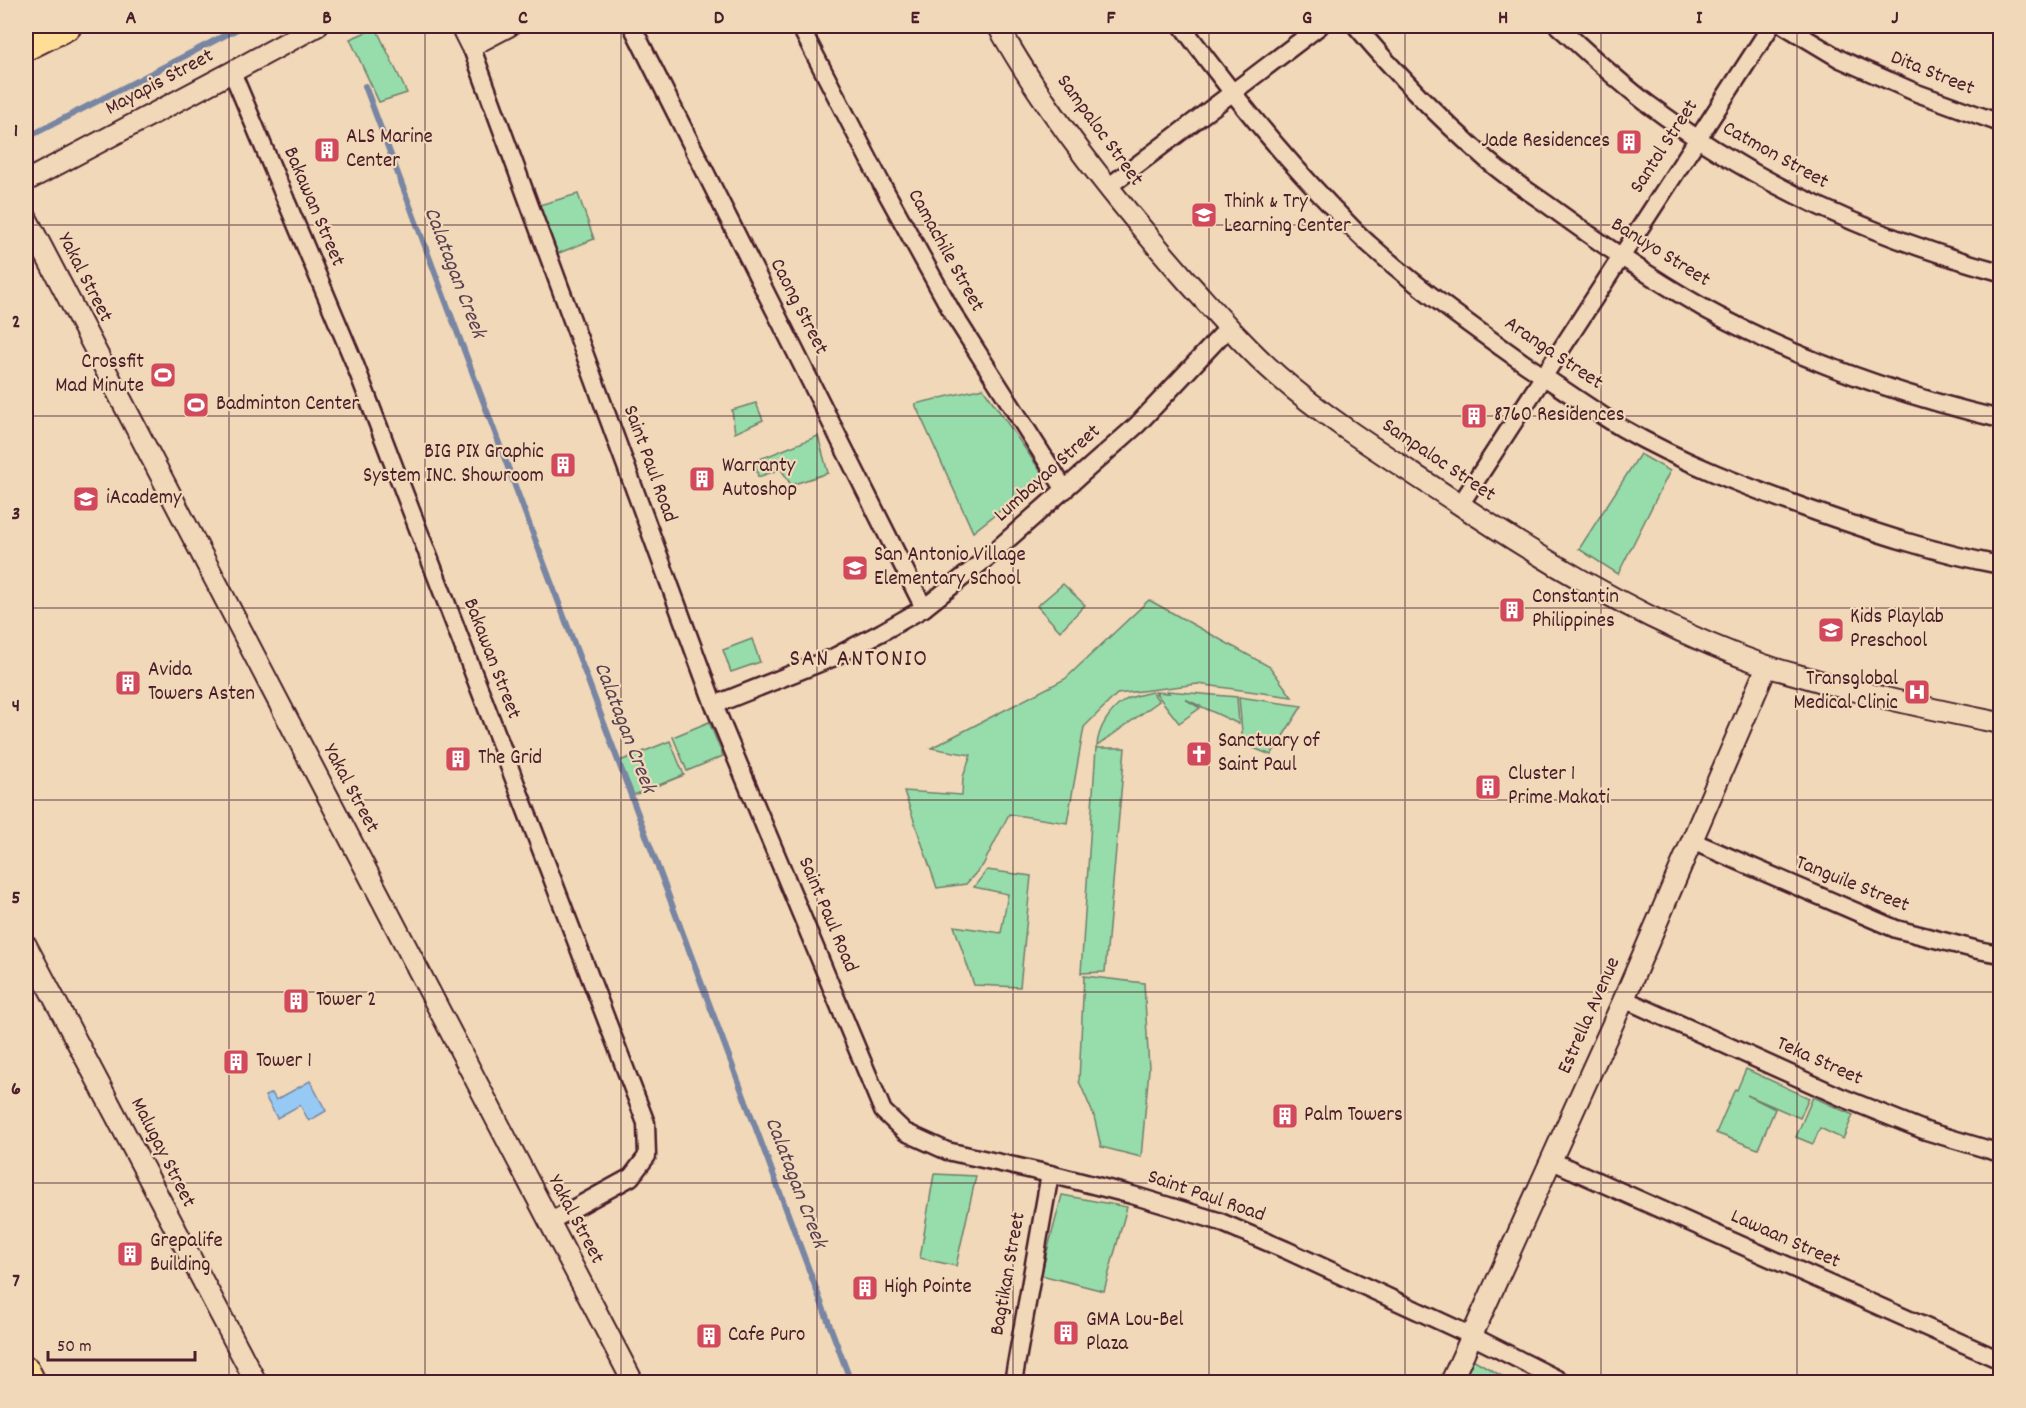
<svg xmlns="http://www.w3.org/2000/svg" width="2026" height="1408" font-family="Dekko,sans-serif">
	<rect width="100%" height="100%" fill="#f0d8b8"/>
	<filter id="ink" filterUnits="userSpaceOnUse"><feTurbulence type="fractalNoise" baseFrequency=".0167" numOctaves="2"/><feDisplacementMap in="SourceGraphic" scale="12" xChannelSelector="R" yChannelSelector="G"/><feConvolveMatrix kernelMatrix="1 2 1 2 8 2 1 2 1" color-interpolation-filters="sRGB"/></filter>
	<g filter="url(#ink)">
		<g fill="#96ddab" stroke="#707e6b" stroke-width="1.5">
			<polygon points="376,28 407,93 379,102 350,39"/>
			<polygon points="578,194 594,239 554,255 536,206"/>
			<polygon points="983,388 1044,476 973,532 915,404"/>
			<polygon points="756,403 763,420 735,433 732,410"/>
			<polygon points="818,436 828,473 791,485 781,469 758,477 755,461"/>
			<polygon points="1640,454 1670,471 1618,574 1579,549"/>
			<polygon points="1063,584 1085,605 1060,631 1037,606"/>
			<polygon points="1149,600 1270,667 1292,697 1198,684 1117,694 1084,727 1067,823 1009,814 983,865 966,884 937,888 904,791 962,795 963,777 971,755 931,748 1065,679"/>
			<polygon points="752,639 760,662 731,672 723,650"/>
			<polygon points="1167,691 1237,697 1239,724 1185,699 1200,708 1179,723 1155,692 1169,693"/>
			<path d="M1152,692l7,9 -62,45c1,-17 12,-35 27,-45 7,-5 20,-7 28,-9z"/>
			<polygon points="1239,697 1302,706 1271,755 1243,744"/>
			<polygon points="709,722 723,756 687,771 673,737"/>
			<polygon points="670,741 684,775 634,795 620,761"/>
			<polygon points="1096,748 1125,748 1105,972 1081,973"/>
			<polygon points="987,870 1031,876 1020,987 974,985 954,926 1001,933 1008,894 974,887"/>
			<polygon points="1084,976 1144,983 1149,1069 1141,1157 1101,1147 1094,1116 1079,1081"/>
			<polygon points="1746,1069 1809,1098 1800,1118 1747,1095 1775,1109 1758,1149 1716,1133 1735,1089 1737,1090"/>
			<polygon points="1813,1097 1853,1115 1843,1139 1820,1128 1813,1144 1796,1137"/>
			<polygon points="934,1174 976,1176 956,1266 920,1258"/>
			<polygon points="1062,1195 1127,1207 1104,1291 1041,1275"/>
			<polygon points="1471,1358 1512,1382 1461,1382"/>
		</g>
		<polygon fill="#96c9f3" stroke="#7885a3" stroke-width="1.5" points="310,1081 326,1111 309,1121 300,1105 277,1118 265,1096 272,1093 276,1100"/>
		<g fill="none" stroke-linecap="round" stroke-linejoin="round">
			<g stroke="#7885a3" stroke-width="6">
				<polyline points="365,86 851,1382"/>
				<polyline points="26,138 243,26"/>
			</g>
			<defs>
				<g id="minor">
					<polyline points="632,26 924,608"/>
					<polyline points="800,26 880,181 952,312 1065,490"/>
					<path d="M1182,26c47,64 96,125 151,182 12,12 23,25 36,36 49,44 102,82 156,120 32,21 64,44 97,64 59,34 125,59 189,82 62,22 125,43 189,55"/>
					<path d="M1356,26c40,48 83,92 130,133 22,20 49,36 73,54 48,35 97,68 148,97 91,50 193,85 293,109"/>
					<path d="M1558,26c29,26 58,54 90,78 107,80 223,133 352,168"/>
					<polyline points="1785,26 1840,59 1917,93 2000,123"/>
					<polyline points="471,46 714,705 883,1111 905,1132 947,1151 1050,1174 1132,1195 1218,1221 1286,1250 1472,1336 1563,1382"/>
					<polyline points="232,72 354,362 646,1123 647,1156 631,1177 549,1222"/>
					<polyline points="1108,187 1320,26"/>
					<polyline points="1460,505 1771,26"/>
					<polyline points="714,705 832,658 882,632 924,608 987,558 1137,425 1229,327"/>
					<polyline points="1692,841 1896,929 1978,950 2000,954"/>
					<polyline points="1624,999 1841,1097 1926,1131 2000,1153"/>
					<polyline points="1552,1161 2000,1360"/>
					<polyline points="1013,1382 1050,1174"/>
				</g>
				<g id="tertiary">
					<polyline points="461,26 471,46 509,26"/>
					<path d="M998,26c51,91 119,175 188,254 30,33 59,67 92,96 56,49 120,87 181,128 94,63 200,125 308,162 17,6 36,10 55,16 59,16 118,29 178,41"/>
					<polyline points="26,181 232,72 317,26"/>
					<polyline points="26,217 633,1382"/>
					<polyline points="26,945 256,1382"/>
					<polyline points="1451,1382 1624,999 1767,666"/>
				</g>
				<g id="primary">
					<polyline points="26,47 68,26"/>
					<polyline points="26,1370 32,1382"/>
				</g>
			</defs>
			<use href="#minor" stroke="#4a1f2b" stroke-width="21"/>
			<use href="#tertiary" stroke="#4a1f2b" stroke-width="24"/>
			<use href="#primary" stroke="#4a1f2b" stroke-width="30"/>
			<use href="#minor" stroke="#f0d8b8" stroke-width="16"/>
			<use href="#tertiary" stroke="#f0d8b8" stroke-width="20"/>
			<use href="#primary" stroke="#fede96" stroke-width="26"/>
		</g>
	</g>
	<path fill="none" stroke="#4a1f2b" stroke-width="1.5" stroke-opacity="0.55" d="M229,26v1356M425,26v1356M621,26v1356M817,26v1356M1013,26v1356M1209,26v1356M1405,26v1356M1601,26v1356M1797,26v1356M26,225h1974M26,416h1974M26,608h1974M26,800h1974M26,992h1974M26,1183h1974"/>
	<defs>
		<symbol id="building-square" viewBox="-11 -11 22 22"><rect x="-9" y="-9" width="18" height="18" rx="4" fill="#d1495b" stroke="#f0d8b8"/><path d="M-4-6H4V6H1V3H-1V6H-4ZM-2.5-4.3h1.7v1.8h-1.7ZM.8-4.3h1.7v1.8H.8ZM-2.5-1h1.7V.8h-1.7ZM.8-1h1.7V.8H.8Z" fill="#fff"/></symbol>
		<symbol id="school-square" viewBox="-11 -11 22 22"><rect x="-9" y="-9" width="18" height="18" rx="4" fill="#d1495b" stroke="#f0d8b8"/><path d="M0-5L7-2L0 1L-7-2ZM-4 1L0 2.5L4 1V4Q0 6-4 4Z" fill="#fff"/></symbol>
		<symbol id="stadium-square" viewBox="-11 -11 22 22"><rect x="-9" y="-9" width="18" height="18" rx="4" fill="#d1495b" stroke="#f0d8b8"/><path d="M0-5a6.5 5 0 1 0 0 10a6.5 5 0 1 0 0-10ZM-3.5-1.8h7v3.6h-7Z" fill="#fff"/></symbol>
		<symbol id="hospital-square" viewBox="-11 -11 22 22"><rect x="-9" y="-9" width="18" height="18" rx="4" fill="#d1495b" stroke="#f0d8b8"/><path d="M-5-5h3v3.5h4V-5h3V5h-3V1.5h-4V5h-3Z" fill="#fff"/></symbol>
		<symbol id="church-square" viewBox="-11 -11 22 22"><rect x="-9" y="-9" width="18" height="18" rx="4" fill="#d1495b" stroke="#f0d8b8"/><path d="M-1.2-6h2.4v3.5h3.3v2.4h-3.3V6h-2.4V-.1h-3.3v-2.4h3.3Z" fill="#fff"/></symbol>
	</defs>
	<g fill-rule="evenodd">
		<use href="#building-square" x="1614" y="127" width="30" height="30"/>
		<use href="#building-square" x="312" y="135" width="30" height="30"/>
		<use href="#school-square" x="1189" y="200" width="30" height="30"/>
		<use href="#stadium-square" x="148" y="360" width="30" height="30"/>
		<use href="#stadium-square" x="181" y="390" width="30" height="30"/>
		<use href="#building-square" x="1459" y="401" width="30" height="30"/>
		<use href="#building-square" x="548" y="450" width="30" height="30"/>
		<use href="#building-square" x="687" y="464" width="30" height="30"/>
		<use href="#school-square" x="71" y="484" width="30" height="30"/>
		<use href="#school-square" x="840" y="553" width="30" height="30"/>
		<use href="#building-square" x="1497" y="595" width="30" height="30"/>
		<use href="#school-square" x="1816" y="615" width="30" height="30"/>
		<use href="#building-square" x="113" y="668" width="30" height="30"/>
		<use href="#hospital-square" x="1902" y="677" width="30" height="30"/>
		<use href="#church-square" x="1184" y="739" width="30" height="30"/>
		<use href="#building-square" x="443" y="744" width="30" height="30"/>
		<use href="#building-square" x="1473" y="772" width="30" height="30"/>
		<use href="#building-square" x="281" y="986" width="30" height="30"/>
		<use href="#building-square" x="221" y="1047" width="30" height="30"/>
		<use href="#building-square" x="1270" y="1101" width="30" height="30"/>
		<use href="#building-square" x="115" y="1239" width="30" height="30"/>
		<use href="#building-square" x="850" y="1273" width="30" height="30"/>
		<use href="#building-square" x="1051" y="1318" width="30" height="30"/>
		<use href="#building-square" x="694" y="1321" width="30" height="30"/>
	</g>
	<g text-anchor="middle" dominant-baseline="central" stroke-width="4.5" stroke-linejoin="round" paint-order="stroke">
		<g font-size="21" fill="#4a1f2b" stroke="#f0d8b8">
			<text transform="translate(1932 74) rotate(22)">Dita Street</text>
			<text transform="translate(160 83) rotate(-28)">Mayapis Street</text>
			<text transform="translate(1099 131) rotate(54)">Sampaloc Street</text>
			<text transform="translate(1665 147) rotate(-57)">Santol Street</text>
			<text transform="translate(1775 156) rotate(29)">Catmon Street</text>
			<text transform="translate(313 207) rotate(67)">Bakawan Street</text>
			<text transform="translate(945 251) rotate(61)">Camachile Street</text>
			<text transform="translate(1660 253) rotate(32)">Banuyo Street</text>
			<text transform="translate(84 278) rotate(63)">Yakal Street</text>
			<text transform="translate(798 307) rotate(63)">Caong Street</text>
			<text transform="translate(1553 354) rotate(34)">Aranga Street</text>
			<text transform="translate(1438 461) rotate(34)">Sampaloc Street</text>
			<text transform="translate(649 464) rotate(70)">Saint Paul Road</text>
			<text transform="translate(1048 474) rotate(-42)">Lumbayao Street</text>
			<text transform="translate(491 659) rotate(69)">Bakawan Street</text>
			<text transform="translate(350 789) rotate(62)">Yakal Street</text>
			<text transform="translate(1852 885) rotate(22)">Tanguile Street</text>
			<text transform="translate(827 915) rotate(67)">Saint Paul Road</text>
			<text transform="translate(1590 1016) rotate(-66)">Estrella Avenue</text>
			<text transform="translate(1819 1062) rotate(24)">Teka Street</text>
			<text transform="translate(162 1153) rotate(63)">Malugay Street</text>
			<text transform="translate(1206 1197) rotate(19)">Saint Paul Road</text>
			<text transform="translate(575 1220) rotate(62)">Yakal Street</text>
			<text transform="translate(1785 1240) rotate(24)">Lawaan Street</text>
			<text transform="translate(1009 1274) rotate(-80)">Bagtikan Street</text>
		</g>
		<g font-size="21" fill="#4a1f2b" stroke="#f0d8b8" text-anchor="start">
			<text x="346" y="138">ALS Marine<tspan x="346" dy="24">Center</tspan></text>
			<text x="1610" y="142" text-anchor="end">Jade Residences</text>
			<text x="1224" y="203">Think &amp; Try<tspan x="1224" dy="24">Learning Center</tspan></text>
			<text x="144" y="363" text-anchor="end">Crossfit<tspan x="144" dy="24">Mad Minute</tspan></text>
			<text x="216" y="405">Badminton Center</text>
			<text x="1494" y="416">8760 Residences</text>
			<text x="544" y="453" text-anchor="end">BIG PIX Graphic<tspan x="544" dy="24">System INC. Showroom</tspan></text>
			<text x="722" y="467">Warranty<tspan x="722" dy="24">Autoshop</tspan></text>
			<text x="106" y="499">iAcademy</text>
			<text x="874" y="556">San Antonio Village<tspan x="874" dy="24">Elementary School</tspan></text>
			<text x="1532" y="598">Constantin<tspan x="1532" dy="24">Philippines</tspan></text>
			<text x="1850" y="618">Kids Playlab<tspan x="1850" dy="24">Preschool</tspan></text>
			<text x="148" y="671">Avida<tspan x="148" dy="24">Towers Asten</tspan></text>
			<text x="1898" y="680" text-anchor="end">Transglobal<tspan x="1898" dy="24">Medical Clinic</tspan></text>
			<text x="1218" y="742">Sanctuary of<tspan x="1218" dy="24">Saint Paul</tspan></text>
			<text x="478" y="759">The Grid</text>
			<text x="1508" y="775">Cluster 1<tspan x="1508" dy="24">Prime Makati</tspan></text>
			<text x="316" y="1001">Tower 2</text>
			<text x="256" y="1062">Tower 1</text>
			<text x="1304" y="1116">Palm Towers</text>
			<text x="150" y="1242">Grepalife<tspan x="150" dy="24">Building</tspan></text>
			<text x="884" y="1288">High Pointe</text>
			<text x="1086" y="1321">GMA Lou-Bel<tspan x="1086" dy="24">Plaza</tspan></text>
			<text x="728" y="1336">Cafe Puro</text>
		</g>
		<g font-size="22" font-style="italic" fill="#594153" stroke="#f0d8b8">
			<text transform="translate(454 273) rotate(69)">Calatagan Creek</text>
			<text transform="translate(624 728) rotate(69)">Calatagan Creek</text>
			<text transform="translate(795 1183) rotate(69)">Calatagan Creek</text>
		</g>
		<g font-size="24" letter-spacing="1.5" fill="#4a1f2b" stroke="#f0d8b8">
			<text x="859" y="660">SAN ANTONIO</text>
		</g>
	</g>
	<rect width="2026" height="1408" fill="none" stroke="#f0d8b8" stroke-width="66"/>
	<path d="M48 1351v9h147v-9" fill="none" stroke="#4a1f2b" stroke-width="3"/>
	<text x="57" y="1351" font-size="18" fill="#4a1f2b" stroke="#f0d8b8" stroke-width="4.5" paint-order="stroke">50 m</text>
	<rect x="33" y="33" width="1960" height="1342" fill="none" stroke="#4a1f2b" stroke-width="2"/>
	<g font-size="20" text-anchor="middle" font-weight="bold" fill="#4a1f2b">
		<text x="131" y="23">A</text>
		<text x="327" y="23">B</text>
		<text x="523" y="23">C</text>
		<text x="719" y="23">D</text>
		<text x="915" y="23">E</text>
		<text x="1111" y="23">F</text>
		<text x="1307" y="23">G</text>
		<text x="1503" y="23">H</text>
		<text x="1699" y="23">I</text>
		<text x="1895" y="23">J</text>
		<text x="16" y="136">1</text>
		<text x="16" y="327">2</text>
		<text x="16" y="519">3</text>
		<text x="16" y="711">4</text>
		<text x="16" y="903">5</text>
		<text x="16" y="1094">6</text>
		<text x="16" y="1286">7</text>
	</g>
</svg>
